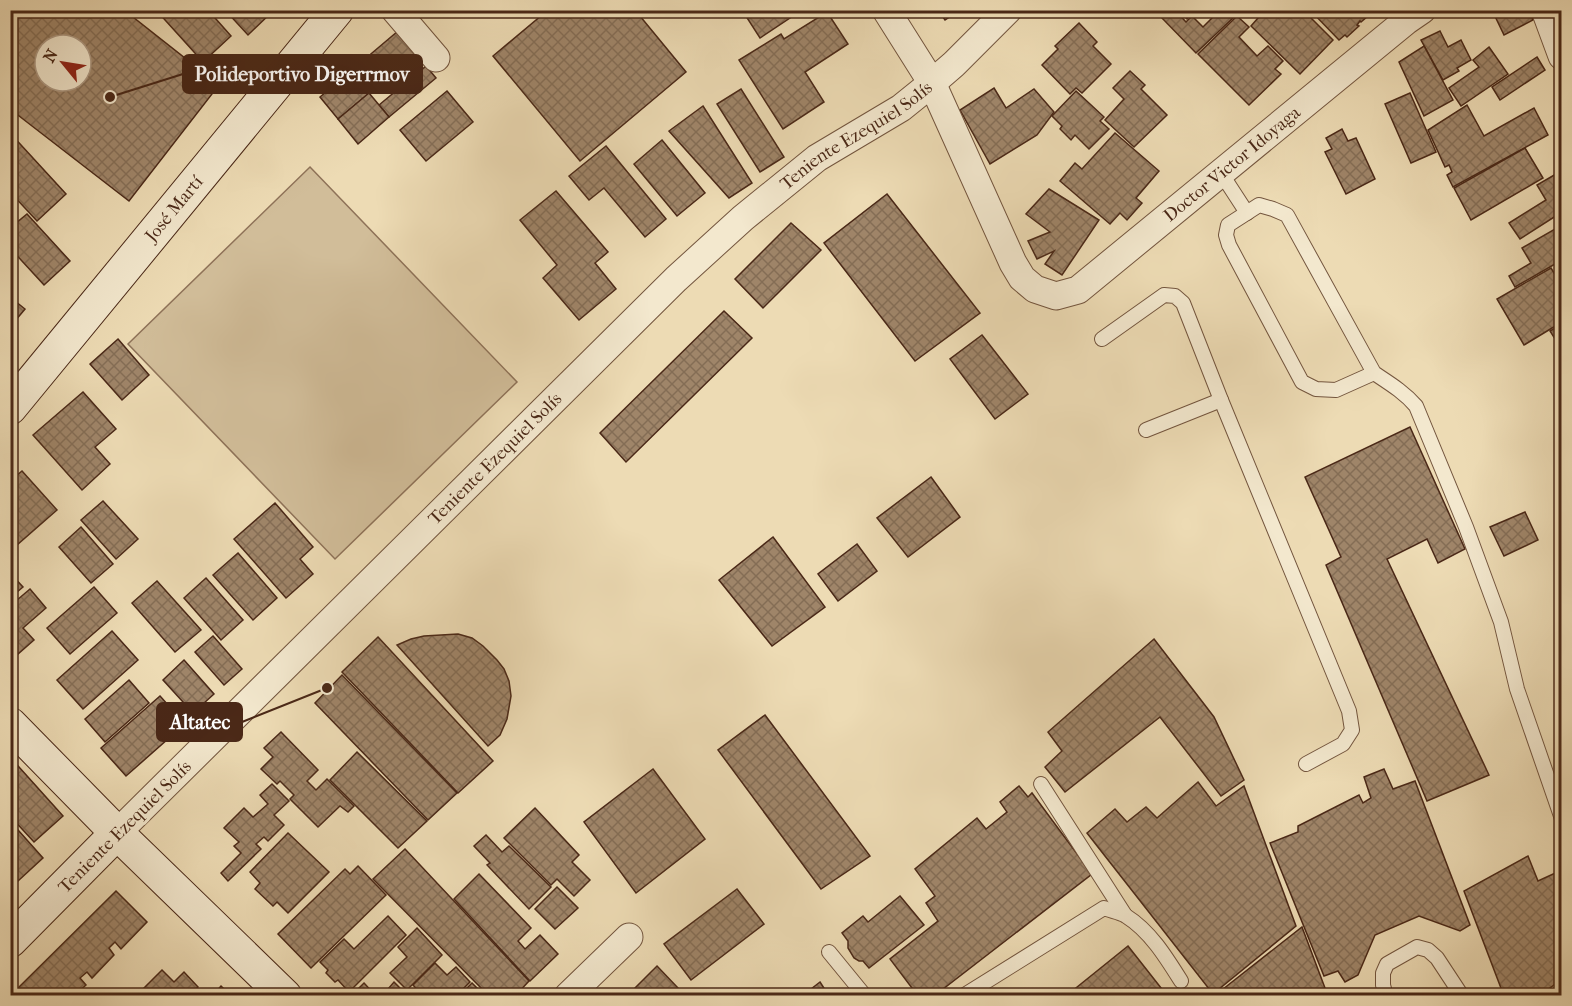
<svg xmlns="http://www.w3.org/2000/svg" width="1572" height="1006" font-family="'IM FELL French Canon',serif">
	<defs>
		<pattern id="building-cross-hatch" width="8" height="8" patternUnits="userSpaceOnUse" patternTransform="scale(1.5)"><rect width="8" height="8" fill="#9f8569"/><path d="M0 0l8 8M0 8l8-8" fill="none" stroke="#846d55"/></pattern>
	</defs>
	<rect width="100%" height="100%" fill="#eddbb4"/>
	<filter id="stains"><feTurbulence type="fractalNoise" baseFrequency=".00333" numOctaves="4"/><feColorMatrix values="0 0 0 0 .2 0 0 0 0 .09 0 0 0 0 .02 0 0 0 .5 -.17"/></filter>
	<radialGradient id="worn" r=".72"><stop offset=".6" stop-color="#630" stop-opacity="0"/><stop offset="1" stop-color="#630" stop-opacity=".3"/></radialGradient>
	<polygon fill="#d1bd99" stroke="#8e7258" stroke-width="1.5" points="310,167 517,382 335,559 128,344"/>
	<g fill="url(#building-cross-hatch)" stroke="#4a2817" stroke-width="1.5" fill-rule="evenodd">
		<path d="M20,10h104l95,75 -90,116 -119,-92v-86zM45,45h36v36h-36z"/>
		<polygon points="156,10 208,10 231,36 203,62"/>
		<polygon points="225,10 274,10 248,35"/>
		<polygon points="548,10 635,10 686,72 580,161 493,56"/>
		<polygon points="742,10 802,10 760,38"/>
		<polygon points="938,10 960,10 945,20"/>
		<polygon points="1165,10 1175,10 1186,22 1192,16 1203,27 1220,10 1229,10 1235,16 1196,53 1160,16"/>
		<polygon points="1178,10 1195,10 1187,19"/>
		<polygon points="1265,10 1303,10 1333,40 1300,74 1251,26"/>
		<polygon points="1310,10 1374,10 1374,11 1361,22 1360,21 1357,25 1359,26 1347,37 1345,35 1339,40"/>
		<polygon points="1492,10 1529,10 1533,20 1504,35"/>
		<polygon points="827,12 848,44 805,72 824,102 783,129 739,60 781,34 784,39"/>
		<polygon points="1237,16 1249,27 1239,37 1257,56 1268,46 1283,61 1275,69 1281,74 1249,105 1198,54"/>
		<polygon points="1079,23 1097,42 1093,46 1111,64 1082,93 1076,88 1070,94 1042,65 1058,49 1055,46"/>
		<polygon points="398,31 416,54 338,119 320,97"/>
		<polygon points="1440,31 1448,47 1461,40 1471,60 1457,68 1459,71 1443,80 1421,40"/>
		<polygon points="1424,46 1453,100 1424,116 1399,62"/>
		<polygon points="1489,47 1508,74 1461,106 1449,88 1479,67 1473,60"/>
		<polygon points="1537,57 1545,70 1500,100 1492,87"/>
		<polygon points="426,66 436,78 389,117 379,105"/>
		<polygon points="1130,71 1145,85 1141,89 1167,115 1134,147 1105,120 1124,99 1113,88"/>
		<polygon points="994,88 1006,108 1034,89 1054,112 1037,135 990,164 960,110"/>
		<polygon points="741,89 784,157 760,172 717,104"/>
		<polygon points="447,91 473,122 426,161 400,130"/>
		<polygon points="1076,91 1104,117 1100,121 1109,129 1089,149 1075,135 1071,140 1060,129 1062,126 1052,116"/>
		<polygon points="369,93 389,117 358,144 338,119"/>
		<polygon points="1410,93 1436,152 1411,163 1385,104"/>
		<polygon points="1467,105 1484,136 1534,108 1548,135 1453,187 1447,175 1452,172 1449,165 1445,167 1428,130"/>
		<polygon points="703,106 752,183 729,198 669,131"/>
		<polygon points="1342,129 1348,141 1356,138 1375,179 1346,194 1325,152 1332,149 1326,138"/>
		<polygon points="10,133 66,194 37,221 10,192"/>
		<polygon points="1115,133 1159,171 1136,198 1142,203 1127,220 1120,213 1110,224 1060,181 1075,163 1082,169"/>
		<polygon points="662,140 705,193 677,216 634,164"/>
		<polygon points="606,146 666,219 645,237 604,188 589,200 569,176"/>
		<polygon points="1525,148 1543,178 1471,220 1454,188"/>
		<polygon points="1561,171 1562,212 1520,239 1509,223 1546,200 1537,185"/>
		<polygon points="1049,189 1099,220 1062,275 1045,264 1054,251 1037,259 1028,241 1050,232 1026,214"/>
		<polygon points="556,191 608,252 595,263 616,289 579,320 543,278 557,265 520,220"/>
		<polygon points="887,194 980,313 915,361 824,243"/>
		<polygon points="27,214 70,261 44,285 10,248 10,217 16,223"/>
		<polygon points="791,223 821,250 763,308 735,279"/>
		<polygon points="1562,225 1562,260 1515,287 1509,276 1531,263 1522,248"/>
		<polygon points="1551,268 1562,286 1562,322 1524,345 1497,299"/>
		<polygon points="10,297 25,309 10,327"/>
		<polygon points="724,311 752,338 626,462 600,433"/>
		<polygon points="1562,324 1562,350 1550,331"/>
		<polygon points="982,335 1028,394 995,419 950,359"/>
		<polygon points="118,339 149,375 122,400 90,364"/>
		<polygon points="83,392 116,429 95,447 110,464 82,490 33,435"/>
		<polygon points="1410,427 1465,549 1438,563 1427,539 1387,559 1489,775 1427,801 1326,565 1341,557 1305,477"/>
		<polygon points="22,471 57,510 10,551 10,481"/>
		<polygon points="931,477 960,517 908,557 877,518"/>
		<polygon points="103,501 138,539 116,559 81,520"/>
		<polygon points="275,503 313,547 300,559 313,574 286,598 234,539"/>
		<polygon points="1525,512 1538,540 1504,556 1490,527"/>
		<polygon points="81,527 113,564 91,583 59,547"/>
		<polygon points="773,537 825,607 772,646 719,580"/>
		<polygon points="857,544 877,571 838,601 818,574"/>
		<polygon points="238,553 277,598 253,620 213,575"/>
		<polygon points="10,573 23,587 10,598"/>
		<polygon points="206,578 243,620 221,640 184,598"/>
		<polygon points="157,581 201,630 175,652 132,603"/>
		<polygon points="94,587 117,613 70,654 47,628"/>
		<polygon points="30,589 46,608 23,628 34,640 10,661 10,606"/>
		<polygon points="112,631 138,660 83,709 57,680"/>
		<polygon points="458,634 472,638 483,646 497,660 504,669 509,681 511,696 507,719 500,735 488,746 397,645 411,639 424,636"/>
		<polygon points="213,636 242,669 224,685 195,652"/>
		<polygon points="378,637 493,761 458,793 342,672"/>
		<polygon points="1154,639 1214,717 1244,780 1221,796 1160,717 1065,792 1045,767 1062,751 1048,732"/>
		<polygon points="184,660 214,694 193,713 163,680"/>
		<polygon points="342,675 457,793 428,820 315,703"/>
		<polygon points="129,680 149,703 105,742 85,719"/>
		<polygon points="1562,683 1562,700 1555,685"/>
		<polygon points="160,696 185,724 126,776 101,748"/>
		<polygon points="765,715 870,856 821,889 718,750"/>
		<polygon points="281,732 318,770 307,781 316,790 327,779 354,806 348,812 340,806 318,827 290,799 294,795 280,781 277,784 261,769 273,757 264,748"/>
		<polygon points="357,752 427,821 398,848 330,780"/>
		<polygon points="10,757 63,816 34,842 10,816"/>
		<polygon points="653,769 705,839 636,893 584,822"/>
		<polygon points="1384,769 1393,789 1415,781 1470,925 1460,931 1419,916 1375,935 1358,975 1345,982 1338,971 1324,976 1270,843 1298,832 1298,826 1359,795 1363,803 1371,798 1364,777"/>
		<polygon points="1198,782 1216,806 1244,786 1296,926 1213,994 1087,833 1115,809 1127,822 1146,807 1157,818"/>
		<polygon points="272,784 289,801 274,815 284,825 268,841 264,837 256,844 261,849 228,881 221,873 241,853 234,846 239,842 224,828 244,808 253,817 268,804 260,795"/>
		<polygon points="1019,786 1028,797 1032,793 1092,874 934,996 918,996 890,959 938,921 926,903 935,896 915,869 977,818 986,829 1007,812 1000,802"/>
		<polygon points="535,808 579,855 572,862 590,880 574,896 557,879 551,885 504,838"/>
		<polygon points="10,821 43,858 18,881 10,872"/>
		<polygon points="288,833 329,872 288,913 277,902 273,906 255,889 260,883 250,872"/>
		<polygon points="486,835 502,852 509,846 551,887 529,909 487,865 490,863 474,846"/>
		<polygon points="405,849 529,981 515,996 489,996 373,879"/>
		<polygon points="1528,856 1538,881 1562,870 1562,979 1539,996 1504,996 1464,891"/>
		<polygon points="358,866 386,895 311,968 278,934 345,869 350,874"/>
		<polygon points="479,874 531,928 518,941 525,949 540,935 558,954 530,981 454,899"/>
		<polygon points="557,887 578,908 555,929 535,909"/>
		<polygon points="737,889 764,924 691,980 664,944"/>
		<polygon points="116,891 147,922 121,949 115,942 109,948 114,955 92,978 87,972 80,978 86,985 74,996 10,996"/>
		<polygon points="900,896 924,925 869,968 863,961 859,961 854,958 848,948 848,941 842,933 863,916 868,922"/>
		<polygon points="388,916 406,935 349,992 338,980 335,982 326,973 328,970 320,962 344,939 354,949"/>
		<polygon points="1302,927 1328,996 1218,996 1218,993"/>
		<polygon points="417,928 442,955 407,990 390,973 407,957 398,947"/>
		<polygon points="1128,946 1165,993 1162,996 1066,996"/>
		<polygon points="435,963 447,975 456,967 470,982 456,996 423,996 413,985"/>
		<polygon points="657,966 678,988 671,996 627,996"/>
		<polygon points="162,970 174,982 184,972 198,987 189,996 136,996"/>
		<polygon points="394,982 405,993 403,996 382,996"/>
		<polygon points="820,982 829,996 802,996"/>
		<polygon points="364,983 376,996 351,996"/>
		<polygon points="472,983 485,996 459,996"/>
		<polygon points="221,986 231,996 212,996"/>
	</g>
	<g fill="none" stroke-linecap="round" stroke-linejoin="round">
		<defs>
			<g id="lane">
				<polyline points="1221,173 1247,213"/>
				<polyline points="1102,339 1164,295 1175,296 1183,303 1221,400 1349,711 1352,730 1343,744 1306,764"/>
				<path d="M1374,373l-38,17 -20,-1 -14,-7 -73,-137 -3,-10 2,-10 31,-20 14,4 14,6 87,158c15,10 30,19 42,33l50,121 35,95 16,67 45,130"/>
				<polyline points="1146,430 1221,400"/>
				<polyline points="1041,784 1125,915"/>
				<polyline points="829,952 865,996"/>
				<path d="M963,996l141,-88c7,3 16,4 22,8 24,15 40,41 55,65"/>
				<polyline points="1386,996 1383,985 1383,973 1387,964 1417,947 1428,950 1437,958 1462,996"/>
			</g>
			<g id="street">
				<polyline points="395,10 436,58"/>
				<path id="s1" d="M886,10l46,73 81,180 9,15 13,11 21,7 22,-6 328,-269 16,-11"/>
				<polyline points="1545,10 1562,56"/>
				<path id="s2" d="M117,833l559,-554 67,-61 74,-60 84,-50 31,-25 22,-19 54,-54"/>
				<polyline points="568,996 629,937"/>
			</g>
			<g id="secondary">
				<path id="s3" d="M10,408l327,-398"/>
				<polyline points="10,724 117,833 285,996"/>
				<polyline points="10,941 117,833"/>
			</g>
		</defs>
		<use href="#lane" stroke="#73553e" stroke-width="16"/>
		<use href="#street" stroke="#73553e" stroke-width="29"/>
		<use href="#secondary" stroke="#4a2817" stroke-width="35"/>
		<use href="#lane" stroke="#f3e8ce" stroke-width="14"/>
		<use href="#street" stroke="#f3e8ce" stroke-width="27"/>
		<use href="#secondary" stroke="#f3e8ce" stroke-width="33"/>
	</g>
	<g text-anchor="middle" dominant-baseline="central" stroke-width="6" stroke-linejoin="round" paint-order="stroke">
		<g font-size="18" fill="#4a2817" stroke="#f3e8ce">
			<text stroke="none"><textPath href="#s2" startOffset="1018">Teniente Ezequiel Solís</textPath></text>
			<text stroke="none"><textPath href="#s1" startOffset="562">Doctor Victor Idoyaga</textPath></text>
			<text stroke="none"><textPath href="#s3" startOffset="258">José Martí</textPath></text>
			<text stroke="none"><textPath href="#s2" startOffset="532">Teniente Ezequiel Solís</textPath></text>
			<text transform="translate(125 827) rotate(-45)">Teniente Ezequiel Solís</text>
		</g>
	</g>
	<path fill="none" stroke="#4a2817" stroke-width="2" d="M110 97L183 74M327 688L242 722"/>
	<g fill="#4a2817" stroke="#f3e8ce" stroke-width="2">
		<circle cx="110" cy="97" r="6"/>
		<circle cx="327" cy="688" r="6"/>
	</g>
	<g fill="#4a2817" stroke="#4a2817" stroke-width="2">
		<rect x="183" y="55" width="239" height="38" rx="6"/>
		<rect x="157" y="703" width="85" height="38" rx="6"/>
	</g>
	<g font-size="20" text-anchor="middle" font-weight="bold" fill="#fff">
		<text x="302" y="81">Polideportivo Digerrmov</text>
		<text x="200" y="729">Altatec</text>
	</g>
	<rect width="1572" height="1006" fill="none" stroke="#eddbb4" stroke-width="36"/>
	<rect x="12" y="12" width="1548" height="982" fill="none" stroke="#4a2817" stroke-width="3"/>
	<rect x="18" y="18" width="1536" height="970" fill="none" stroke="#4a2817" stroke-width="1.5"/>
	<g transform="translate(63 63) rotate(300)"><circle r="28" fill="#f3e8ce" stroke="#af9b85" stroke-width="1.5"/>
	<path d="M0-4.5L10 22L0 15L-10 22Z" fill="#8f2418"/>
	<text y="-9" font-size="16" font-weight="bold" text-anchor="middle" fill="#4a2817">N</text>
	</g>
	<rect width="100%" height="100%" filter="url(#stains)"/>
	<rect width="100%" height="100%" fill="url(#worn)"/>
</svg>
